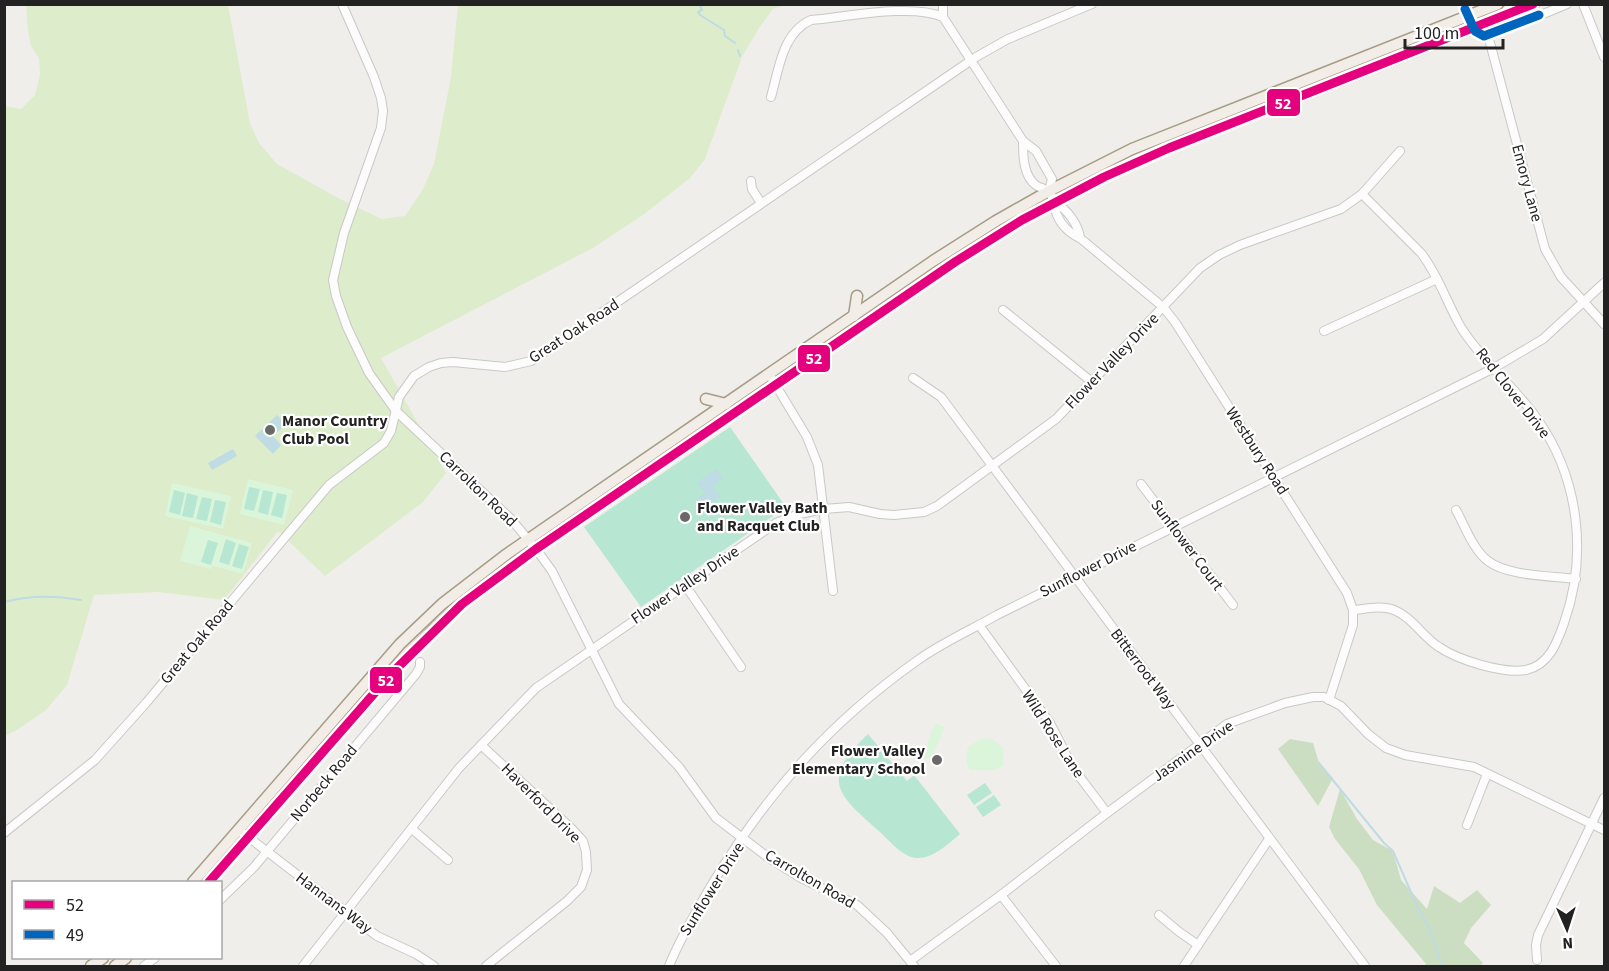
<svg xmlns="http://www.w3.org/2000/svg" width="1609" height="971" font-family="'Source Sans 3',sans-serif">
	<rect width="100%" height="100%" fill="#f0eeeb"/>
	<polygon fill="#ddeccb" points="26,5 228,5 250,123 259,143 277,164 340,199 382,219 405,216 423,189 434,164 451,77 458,5 785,5 773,9 759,28 742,57 705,159 690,178 643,215 593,248 381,358 446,473 423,502 325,576 278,531 224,600 158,592 94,595 67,685 46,710 17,730 5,736 4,106 21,109 35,95 40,74 39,58 31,46 28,31"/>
	<g fill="#cbdec1">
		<polygon points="1290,739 1313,743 1319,763 1333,778 1318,806 1278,749"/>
		<polygon points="1340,789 1357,819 1373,840 1393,851 1401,880 1427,909 1434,886 1460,903 1477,890 1491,905 1471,928 1464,943 1483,963 1480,966 1424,966 1426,964 1377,905 1359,869 1335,839 1329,827"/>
	</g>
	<g fill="#daf5da">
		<polygon points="248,479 293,490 284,525 240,514"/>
		<polygon points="172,483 231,496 223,529 165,516"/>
		<polygon points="190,526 252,543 243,574 213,566 211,569 180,561"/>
		<polygon points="935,723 945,727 931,759 922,757"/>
		<path d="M983,738l10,2 10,8 1,16 -8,6h-26c-5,-8 -5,-15 -1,-24z"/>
	</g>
	<g fill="#b7e6d2">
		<polygon points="730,427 786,507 641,607 584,527"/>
		<polygon points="249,487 260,489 254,511 244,509"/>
		<polygon points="174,490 185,493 180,515 169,512"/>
		<polygon points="263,490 273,492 268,515 258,512"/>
		<polygon points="187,493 198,496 193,518 182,516"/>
		<polygon points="277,493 287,495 282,518 271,515"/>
		<polygon points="202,497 212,499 207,521 196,519"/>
		<polygon points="215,500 226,502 221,525 210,522"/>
		<polygon points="226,539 236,543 229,565 219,562"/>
		<polygon points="208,540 218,543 211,565 201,562"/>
		<polygon points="239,544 249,547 242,569 232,566"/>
		<path d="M868,734l39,47 7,-6 46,59c-11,9 -27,25 -43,24 -15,-1 -27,-17 -37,-26 -44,-39 -60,-52 -12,-98z"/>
		<polygon points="985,783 992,793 974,805 967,795"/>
		<polygon points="994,795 1001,805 983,817 976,807"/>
	</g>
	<g fill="#bfdbe3">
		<polygon points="277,415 286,424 273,436 281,445 273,454 255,436"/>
		<polygon points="233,449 237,456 212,470 208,463"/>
		<polygon points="716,469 723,478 713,486 721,496 703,509 696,500 705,493 697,483"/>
	</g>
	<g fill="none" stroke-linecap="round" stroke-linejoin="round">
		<g stroke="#bfdbe3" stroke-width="2">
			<polyline points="699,4 702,10 698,12 700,15 724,30 725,36 735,43"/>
			<polyline points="738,50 740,56"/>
			<path d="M4,602c26,-7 50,-7 77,-2"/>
			<polyline points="1319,763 1384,843 1393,851 1414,899 1430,930 1442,966"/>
		</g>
		<defs>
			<g id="minor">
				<polyline points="342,4 374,77 381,98 383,111 381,128 344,233 333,280 336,296 347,327 369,373 396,411 511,519 536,549 552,571 619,704 679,767 716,818 769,858 801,878 857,905 887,933 914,966"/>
				<polyline points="943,4 943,17 1023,141 1036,151 1052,179 1049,191"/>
				<polyline points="1583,4 1604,57"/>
				<path d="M1506,16c22,8 41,-4 61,-12"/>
				<polyline points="1485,24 1545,249 1561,277 1604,324"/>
				<path d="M771,97c8,-28 11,-64 40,-77 35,-3 101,-17 132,-3"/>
				<path d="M1023,141c0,14 0,36 14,45 4,2 9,3 12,6 7,7 4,15 8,23 4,10 13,19 23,23l83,69 12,15 172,271 6,17v15l-24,75"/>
				<polyline points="751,181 752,189 761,203"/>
				<path d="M1055,202c12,8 23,21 25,36"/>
				<polyline points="1003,310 1092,382"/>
				<polyline points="1324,331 1437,279"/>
				<polyline points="769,374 807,437 818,465 833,591"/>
				<polyline points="913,378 941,397 1365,966"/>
				<polyline points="1141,484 1233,605"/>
				<path d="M1456,510c9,16 17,40 32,51 19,15 64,15 88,18"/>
				<polyline points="685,585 741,667"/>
				<path d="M1353,610c13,-1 28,-5 41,0 18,7 29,27 45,37 19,13 64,27 87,23 23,-5 31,-27 38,-47 24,-68 15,-144 -26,-203 -22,-32 -55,-58 -76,-91 -15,-25 -23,-53 -41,-76l-59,-59"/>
				<polyline points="979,625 1050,723 1073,768 1107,813"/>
				<polyline points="481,745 571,828 583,841 586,852 587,870 581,887 567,901 486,966"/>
				<polyline points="1467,825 1487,774"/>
				<polyline points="412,829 448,860"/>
				<polyline points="239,830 377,936 416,954 434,966"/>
				<polyline points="4,833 95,760 146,703 329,485 384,443 391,431 399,397 414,376 429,367 441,363 453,362 505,367 531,361 976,57 1008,39 1092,4"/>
				<polyline points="1001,895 1056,966"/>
				<polyline points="220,900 254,867 416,674 420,667 420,662"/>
				<polyline points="1159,915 1178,931 1198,945"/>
				<polyline points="1537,960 1536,945 1538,935 1604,798"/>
				<polyline points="910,961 1001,895 1107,813 1227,724 1285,703 1313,697 1324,697 1341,706 1368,734 1386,748 1405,755 1474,767 1604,830"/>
				<polyline points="144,966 155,958"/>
				<polyline points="303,966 459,768 536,688 776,523 799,514 824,509 849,507 880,514 894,515 924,512 937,506 1056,419 1200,268 1219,255 1240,245 1341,209 1362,194 1400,151"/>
				<path d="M669,966c11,-28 27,-54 42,-80 55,-92 119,-164 207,-226 25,-18 53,-30 79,-45l497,-247 49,-29 61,-56"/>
				<polyline points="1184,966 1269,839"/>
			</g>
			<g id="major">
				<polyline points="854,316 857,296"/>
				<polyline points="706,399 726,404"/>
				<polyline points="193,882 400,644 442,604 507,554 933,261 996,221 1049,191 1132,149 1498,4"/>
				<polyline points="209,882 392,673 434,630 462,604 536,549 955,262 1022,220 1104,177 1169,148 1534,4"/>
				<polyline points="91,966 103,958"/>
				<polyline points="115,966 126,958"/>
			</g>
		</defs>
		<use href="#minor" stroke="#c9c8c7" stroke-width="10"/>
		<use href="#major" stroke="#a79c86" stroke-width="13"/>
		<use href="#minor" stroke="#fdfcfc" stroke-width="8"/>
		<use href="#major" stroke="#f3ede7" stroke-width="10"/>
		<defs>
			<polyline id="bus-1" points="209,882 392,673 462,604 536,549 955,262 1022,220 1104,177 1169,148 1533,4"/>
			<polyline id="bus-2" points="1465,9 1475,31 1484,36 1539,15"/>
		</defs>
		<use href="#bus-1" stroke="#fff" stroke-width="14"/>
		<use href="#bus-2" stroke="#fff" stroke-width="14"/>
		<use href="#bus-1" stroke="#e5007d" stroke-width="9"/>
		<use href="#bus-2" stroke="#0065bd" stroke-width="9"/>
	</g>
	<g fill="#6a6968" stroke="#fff" stroke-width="2">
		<circle cx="270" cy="430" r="6"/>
		<circle cx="685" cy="517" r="6"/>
		<circle cx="937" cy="760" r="6"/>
	</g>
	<g text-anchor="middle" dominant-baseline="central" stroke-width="4.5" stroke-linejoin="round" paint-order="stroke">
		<g font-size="16" fill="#222" stroke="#fff">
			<text transform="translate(1527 183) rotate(75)">Emory Lane</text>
			<text transform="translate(574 331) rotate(-33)">Great Oak Road</text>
			<text transform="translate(1112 361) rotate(-46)">Flower Valley Drive</text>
			<text transform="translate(1513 393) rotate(52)">Red Clover Drive</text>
			<text transform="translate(1257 451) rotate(57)">Westbury Road</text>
			<text transform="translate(478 489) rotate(44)">Carrolton Road</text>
			<text transform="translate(1187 545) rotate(53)">Sunflower Court</text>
			<text transform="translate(1088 569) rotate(-27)">Sunflower Drive</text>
			<text transform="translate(685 585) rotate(-34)">Flower Valley Drive</text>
			<text transform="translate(197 642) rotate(-50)">Great Oak Road</text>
			<text transform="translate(1143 669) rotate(53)">Bitterroot Way</text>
			<text transform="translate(1053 734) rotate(57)">Wild Rose Lane</text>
			<text transform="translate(1193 751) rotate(-35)">Jasmine Drive</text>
			<text transform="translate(324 783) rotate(-50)">Norbeck Road</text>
			<text transform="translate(541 803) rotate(45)">Haverford Drive</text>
			<text transform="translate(810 879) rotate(30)">Carrolton Road</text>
			<text transform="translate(712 889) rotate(-58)">Sunflower Drive</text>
			<text transform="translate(334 903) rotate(37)">Hannans Way</text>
		</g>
		<g font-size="16" font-weight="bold" fill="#222" stroke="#fff" text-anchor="start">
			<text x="282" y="421">Manor Country<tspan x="282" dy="18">Club Pool</tspan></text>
			<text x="697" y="508">Flower Valley Bath<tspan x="697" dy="18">and Racquet Club</tspan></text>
			<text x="925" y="751" text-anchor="end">Flower Valley<tspan x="925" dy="18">Elementary School</tspan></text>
		</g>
	</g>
	<g stroke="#fff" stroke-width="2">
		<rect x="1266" y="88" width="35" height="29" rx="6" fill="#e5007d"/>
		<rect x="797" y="344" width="34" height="29" rx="6" fill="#e5007d"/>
		<rect x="369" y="666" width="34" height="28" rx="6" fill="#e5007d"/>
	</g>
	<g font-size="16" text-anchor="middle" font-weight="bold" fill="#fff">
		<text x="1283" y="109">52</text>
		<text x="814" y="364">52</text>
		<text x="386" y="686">52</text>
	</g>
	<rect width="1609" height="971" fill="none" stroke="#222222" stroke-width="12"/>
	<rect x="12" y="881" width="210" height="78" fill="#ffffff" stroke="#a7a7a7" stroke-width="1.5"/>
	<rect x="24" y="900" width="30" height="9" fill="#e5007d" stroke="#a7a7a7" stroke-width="1.5"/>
	<text x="66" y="911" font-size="18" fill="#222222">52</text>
	<rect x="24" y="930" width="30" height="9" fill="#0065bd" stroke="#a7a7a7" stroke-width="1.5"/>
	<text x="66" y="941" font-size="18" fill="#222222">49</text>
	<g transform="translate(1567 929) rotate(177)" stroke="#ffffff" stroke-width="4.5" paint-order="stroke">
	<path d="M0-4.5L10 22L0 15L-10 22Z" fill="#222222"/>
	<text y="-9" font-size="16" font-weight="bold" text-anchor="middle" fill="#222222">N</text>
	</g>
	<path d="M1405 39v9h98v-9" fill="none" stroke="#222222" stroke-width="3"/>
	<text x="1414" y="39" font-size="18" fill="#222222" stroke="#ffffff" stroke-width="4.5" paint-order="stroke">100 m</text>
</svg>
